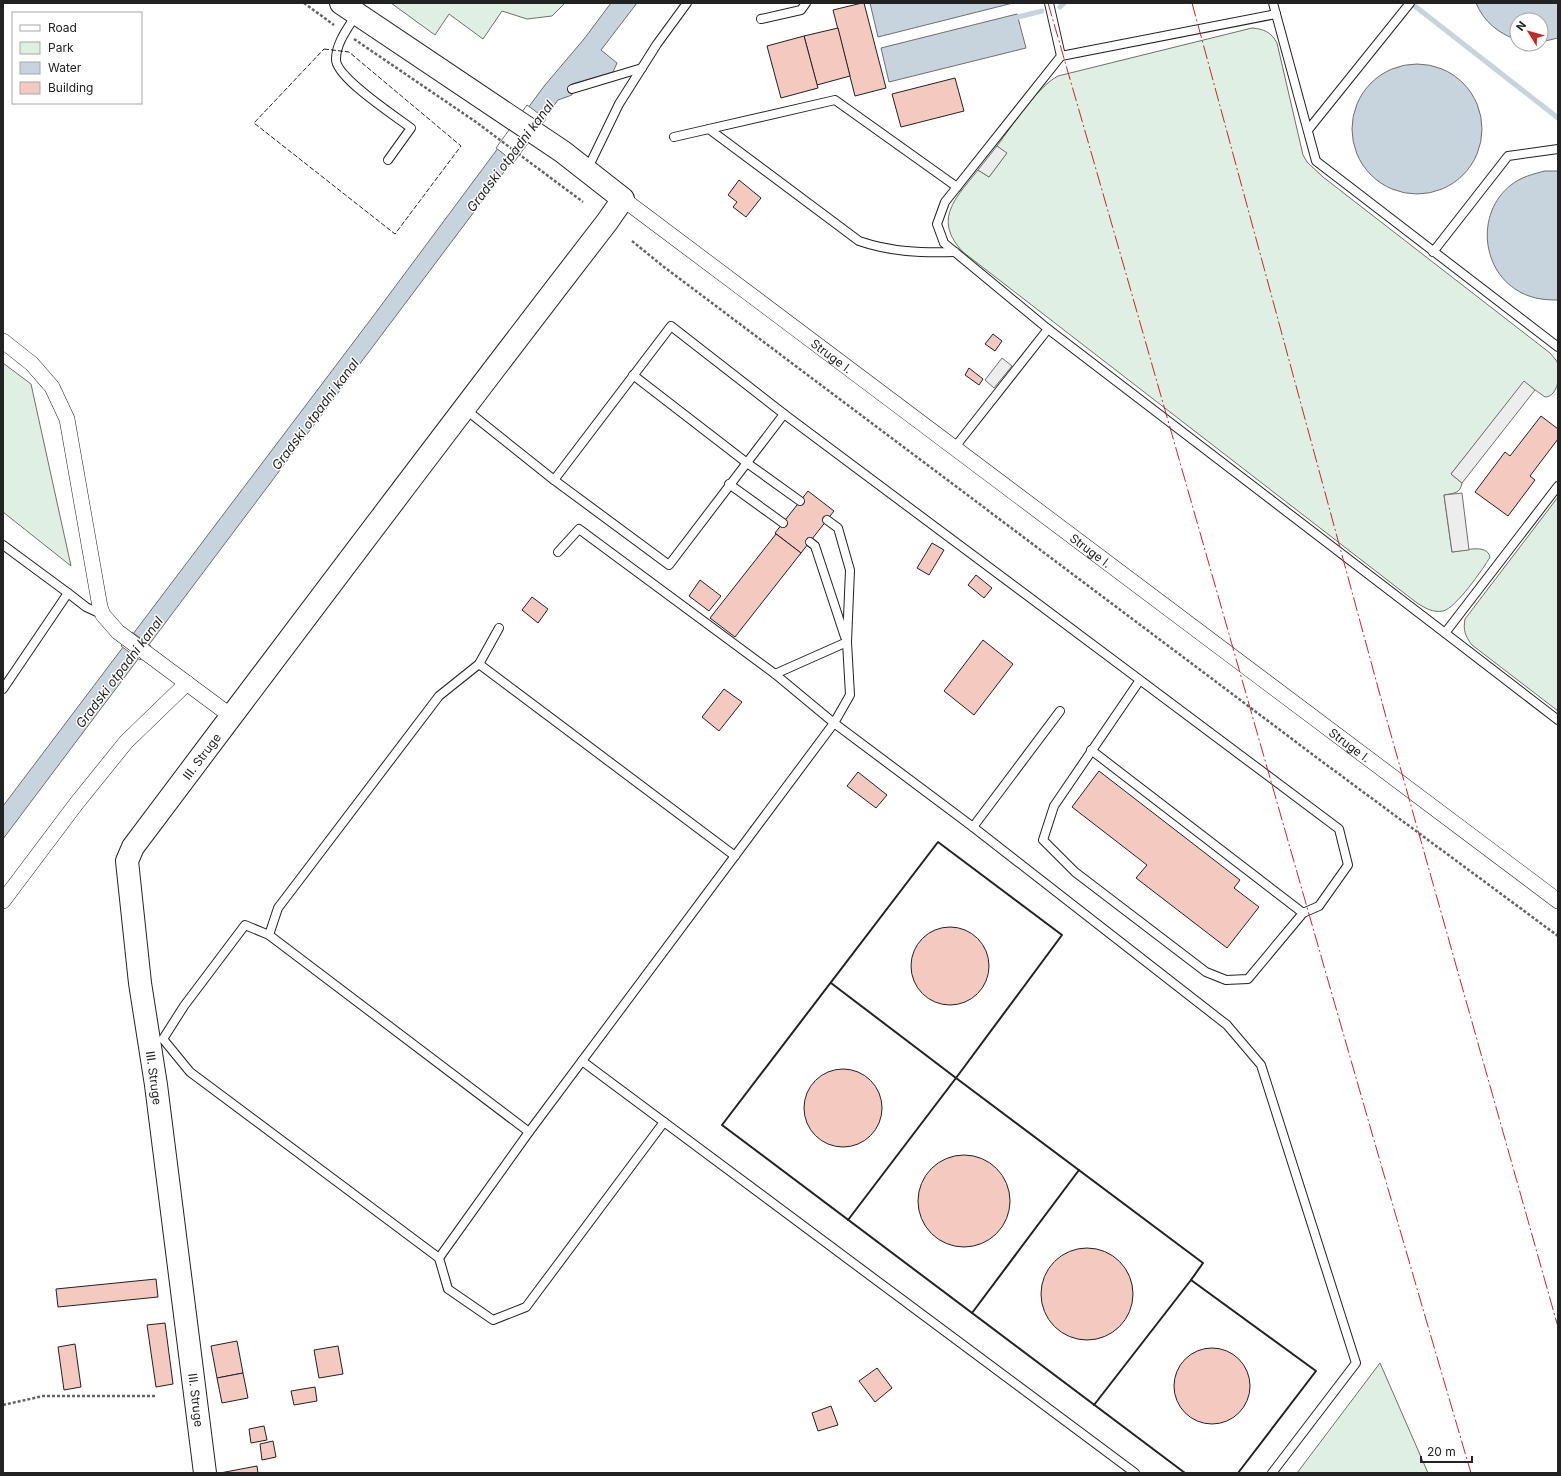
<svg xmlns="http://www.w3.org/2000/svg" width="1561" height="1476" font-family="Inter,sans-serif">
	<rect width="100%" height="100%" fill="#fff"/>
	<g fill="#e0efe3" stroke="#6f6f6f">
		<polygon points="391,3 565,3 552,16 527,19 502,11 483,39 449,14 435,35"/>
		<path d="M1252,28c12,1 19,4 25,15l26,112 4,7 16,15 227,176c2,3 7,7 8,11 3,9 0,33 -13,33l-21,-15 -73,92 11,9c-2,11 -8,10 -18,12l8,57c11,-1 35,-9 38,5 -6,11 -35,52 -47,54 -10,2 -18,-3 -26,-8l-454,-351c-31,-33 -7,-54 15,-82l11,7 17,-23 -9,-8c15,-20 40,-59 61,-70z"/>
		<polygon points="3,363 31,384 71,566 3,512"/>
		<path d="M1558,497v214l-86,-66c-7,-9 -9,-15 -7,-26z"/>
		<polygon points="1380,1363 1428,1473 1297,1473"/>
	</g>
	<g fill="#ededed" stroke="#6f6f6f">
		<polygon points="997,146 1007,153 989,177 978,170"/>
		<polygon points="1002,358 1012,366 994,388 985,380"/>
		<polygon points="1524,381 1535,390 1462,483 1451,474"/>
		<polygon points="1462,493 1469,550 1452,552 1444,495"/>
	</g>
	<g fill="#c7d3dd" stroke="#6f6f6f">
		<polygon points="611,3 637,3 601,50 617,63 613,72 572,84 572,95 558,100 3,839 3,806 371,319 545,85 584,39"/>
		<polygon points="870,3 1013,3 878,37"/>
		<path d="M1476,3h82v35l-17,4v-22h-24v20c-19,-7 -33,-18 -41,-37z"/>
		<polygon points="1017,14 1026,48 889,82 881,48"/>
		<circle cx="1417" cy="129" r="65"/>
		<path d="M1545,171h13v129c-13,0 -24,-1 -36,-7 -41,-20 -47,-80 -11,-108 10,-8 22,-11 34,-14z"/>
	</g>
	<g fill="#fff" stroke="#6f6f6f">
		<polygon points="527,105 546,119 514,162 496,148"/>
		<polygon points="132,632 151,646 140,660 121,646"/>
	</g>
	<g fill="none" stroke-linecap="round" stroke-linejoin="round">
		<g stroke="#c7d3dd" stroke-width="5">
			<polyline points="1411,3 1558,118"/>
			<polyline points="1060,7 1064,3"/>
			<polyline points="1018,17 1042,11"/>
		</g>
	</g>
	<g fill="#f3c9c0" stroke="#222">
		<polygon points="862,3 864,3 886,88 855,96 833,10"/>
		<polygon points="838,28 850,76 817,85 804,36"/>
		<polygon points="804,36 818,88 781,98 767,46"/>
		<polygon points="955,78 964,111 901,127 892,94"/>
		<polygon points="739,180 761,198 746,217 733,207 737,202 728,195"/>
		<polygon points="993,334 1002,341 995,351 985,344"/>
		<polygon points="969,368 983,379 979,385 965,375"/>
		<polygon points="1541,416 1558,429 1558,439 1530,476 1535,480 1508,516 1475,492 1505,452 1510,456"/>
		<polygon points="808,491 834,511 801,553 775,533"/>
		<polygon points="776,534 801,553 735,637 710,618"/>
		<polygon points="932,543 944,550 929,575 917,568"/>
		<polygon points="976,575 992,588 984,598 968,585"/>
		<polygon points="700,580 721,596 709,611 689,596"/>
		<polygon points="532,597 548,609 538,623 522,610"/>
		<polygon points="983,640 1013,664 974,715 944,691"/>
		<polygon points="724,689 742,702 719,731 702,717"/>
		<polygon points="1099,771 1240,880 1234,888 1259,907 1227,948 1136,878 1147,865 1072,807"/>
		<polygon points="858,772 887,795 876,808 847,786"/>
		<circle cx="950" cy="966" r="39"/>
		<circle cx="843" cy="1108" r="39"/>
		<circle cx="964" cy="1201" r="46"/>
		<circle cx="1087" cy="1294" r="46"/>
		<polygon points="156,1279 158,1297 58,1307 56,1289"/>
		<polygon points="165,1323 173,1384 156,1387 147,1325"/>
		<polygon points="237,1341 243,1373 217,1378 211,1346"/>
		<polygon points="75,1344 81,1387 64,1390 58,1347"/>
		<polygon points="338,1346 343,1374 319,1378 314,1350"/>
		<circle cx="1212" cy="1386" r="38"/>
		<polygon points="877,1368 892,1388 875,1402 859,1381"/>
		<polygon points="243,1373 248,1398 222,1403 217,1378"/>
		<polygon points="315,1387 317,1401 294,1405 291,1391"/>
		<polygon points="831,1406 838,1425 818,1431 812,1413"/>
		<polygon points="264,1426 267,1440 251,1443 249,1429"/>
		<polygon points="273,1441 276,1457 262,1460 260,1444"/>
		<polygon points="257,1466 258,1473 220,1473"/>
	</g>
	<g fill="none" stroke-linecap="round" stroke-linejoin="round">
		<defs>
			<g id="lane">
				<polyline points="1273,3 1316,161 1558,347"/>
				<path d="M356,15c-8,13 -20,28 -20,44 -1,18 59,57 75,69l-23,32"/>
				<polyline points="761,19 801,10 806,3"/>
				<polyline points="1061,56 1276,14"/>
				<polyline points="572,89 642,68"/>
				<path d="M709,129l150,112c32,11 62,12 96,11"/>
				<polyline points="1308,130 1410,3"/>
				<polyline points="674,137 835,100 957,187"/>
				<polyline points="587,170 619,104 657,44 687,3"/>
				<polyline points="1433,252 1508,156 1558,149"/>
				<polyline points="1048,329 1445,633 1558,486"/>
				<polyline points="633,375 747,463 800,501"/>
				<polyline points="465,409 554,480 669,565 784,414 1140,680 1054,806 1043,840 1075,872 1206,972 1226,980 1248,979 1303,913 1319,906 1348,865 1339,829 1140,680"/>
				<polyline points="955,447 1048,329 944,243 937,224 945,202 1061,56 1049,3"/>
				<polyline points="554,480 671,326 784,414"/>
				<polyline points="729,484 783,523"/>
				<polyline points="810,542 815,546 845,637"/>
				<polyline points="3,545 68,593 3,689"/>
				<polyline points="558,552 579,529 775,674 834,723 973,827 1060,711"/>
				<polyline points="68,593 86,607 103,615"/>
				<polyline points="1445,633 1558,720"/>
				<polyline points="479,664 499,628"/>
				<polyline points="775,674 847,642"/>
				<polyline points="1091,750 1303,913"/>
				<polyline points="973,827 1227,1025 1261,1065 1356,1363 1272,1473"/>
				<polyline points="269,935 245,925 184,1006 163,1039 190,1072 439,1258 529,1132 834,723 850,695 847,642 850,570 838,528 827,520"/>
				<polyline points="582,1061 1135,1473"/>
				<polyline points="529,1132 269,935 278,908 439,696 479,664 735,856"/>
				<polyline points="439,1258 448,1289 493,1320 526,1307 664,1122"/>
			</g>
			<g id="street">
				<path id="s1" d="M623,199l935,702"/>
				<polyline points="3,341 32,364 52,387 67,419 100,607 103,615 118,632 231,716"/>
				<polyline points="3,901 76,804 126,742 187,683"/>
			</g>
			<g id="secondary">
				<path id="s2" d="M205,1473l-49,-388 -16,-102 -13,-122 6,-14c157,-209 314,-418 474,-625l16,-23 -60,-47 -222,-149"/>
			</g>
		</defs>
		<use href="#lane" stroke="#222" stroke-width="10"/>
		<use href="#street" stroke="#222" stroke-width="16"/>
		<use href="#secondary" stroke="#222" stroke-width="24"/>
		<g stroke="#646464" stroke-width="2.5" stroke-dasharray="3 2" stroke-linecap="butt">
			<polyline points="304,3 334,25"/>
			<polyline points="354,39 476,122 583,202"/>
			<polyline points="632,241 664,267 1324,763 1558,936"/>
			<polyline points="3,1405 43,1396 155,1396"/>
		</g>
		<use href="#lane" stroke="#fff" stroke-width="8"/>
		<use href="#street" stroke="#fff" stroke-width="15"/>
		<use href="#secondary" stroke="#fff" stroke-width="22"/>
		<polygon stroke="#222" stroke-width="1" stroke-dasharray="5 2" stroke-linecap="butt" points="324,49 349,52 461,146 395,234 254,123"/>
		<g stroke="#222" stroke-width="2">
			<polyline points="831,983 956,1078 848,1220"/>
			<polyline points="972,1313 1079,1170"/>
			<polyline points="1094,1405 1191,1280 1316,1371 1238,1473"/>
			<polyline points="1185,1473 722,1125 938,842 1062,935 956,1078 1203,1263 1191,1280"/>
		</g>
		<g stroke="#c62828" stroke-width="1" stroke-dasharray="14 3 2 3" stroke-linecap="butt">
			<path d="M1048,3c142,490 279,981 423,1470"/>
			<polyline points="1192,3 1386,717 1558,1327"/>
		</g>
	</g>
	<g text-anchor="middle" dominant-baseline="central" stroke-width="3" stroke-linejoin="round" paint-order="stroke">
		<g font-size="12" fill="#222" stroke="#fff">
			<text stroke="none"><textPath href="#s1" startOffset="261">Struge I.</textPath></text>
			<text stroke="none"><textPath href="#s1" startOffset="585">Struge I.</textPath></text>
			<text stroke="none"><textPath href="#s1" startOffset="909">Struge I.</textPath></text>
			<text stroke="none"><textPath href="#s2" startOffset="746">III. Struge</textPath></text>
			<text transform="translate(154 1078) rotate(82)">III. Struge</text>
			<text transform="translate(196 1400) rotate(83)">III. Struge</text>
		</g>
		<g font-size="13" font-style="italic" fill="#222" stroke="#fff">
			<text transform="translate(510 156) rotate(-53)">Gradski otpadni kanal</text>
			<text transform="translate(315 414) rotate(-53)">Gradski otpadni kanal</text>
			<text transform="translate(119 672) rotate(-53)">Gradski otpadni kanal</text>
		</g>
	</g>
	<rect width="1561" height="1476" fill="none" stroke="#222222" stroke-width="8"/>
	<rect x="12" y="12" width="130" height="92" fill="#ffffff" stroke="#a7a7a7"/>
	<rect x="20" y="25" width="20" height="6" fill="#ffffff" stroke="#a7a7a7"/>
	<text x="48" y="32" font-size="12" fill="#222222">Road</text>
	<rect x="20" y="42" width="20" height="12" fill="#e0efe3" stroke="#a7a7a7"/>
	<text x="48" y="52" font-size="12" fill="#222222">Park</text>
	<rect x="20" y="62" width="20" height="12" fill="#c7d3dd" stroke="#a7a7a7"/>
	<text x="48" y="72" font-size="12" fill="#222222">Water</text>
	<rect x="20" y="82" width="20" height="12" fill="#f3c9c0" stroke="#a7a7a7"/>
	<text x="48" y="92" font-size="12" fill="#222222">Building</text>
	<g transform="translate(1529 32) rotate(307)"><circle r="19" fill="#ffffff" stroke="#a7a7a7"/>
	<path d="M0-3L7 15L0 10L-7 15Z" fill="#c62828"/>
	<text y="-6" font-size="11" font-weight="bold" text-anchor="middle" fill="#222222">N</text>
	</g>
	<path d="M1421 1456v6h51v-6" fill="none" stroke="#222222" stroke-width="2"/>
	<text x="1427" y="1456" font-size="12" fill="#222222" stroke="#ffffff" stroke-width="3" paint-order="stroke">20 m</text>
</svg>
